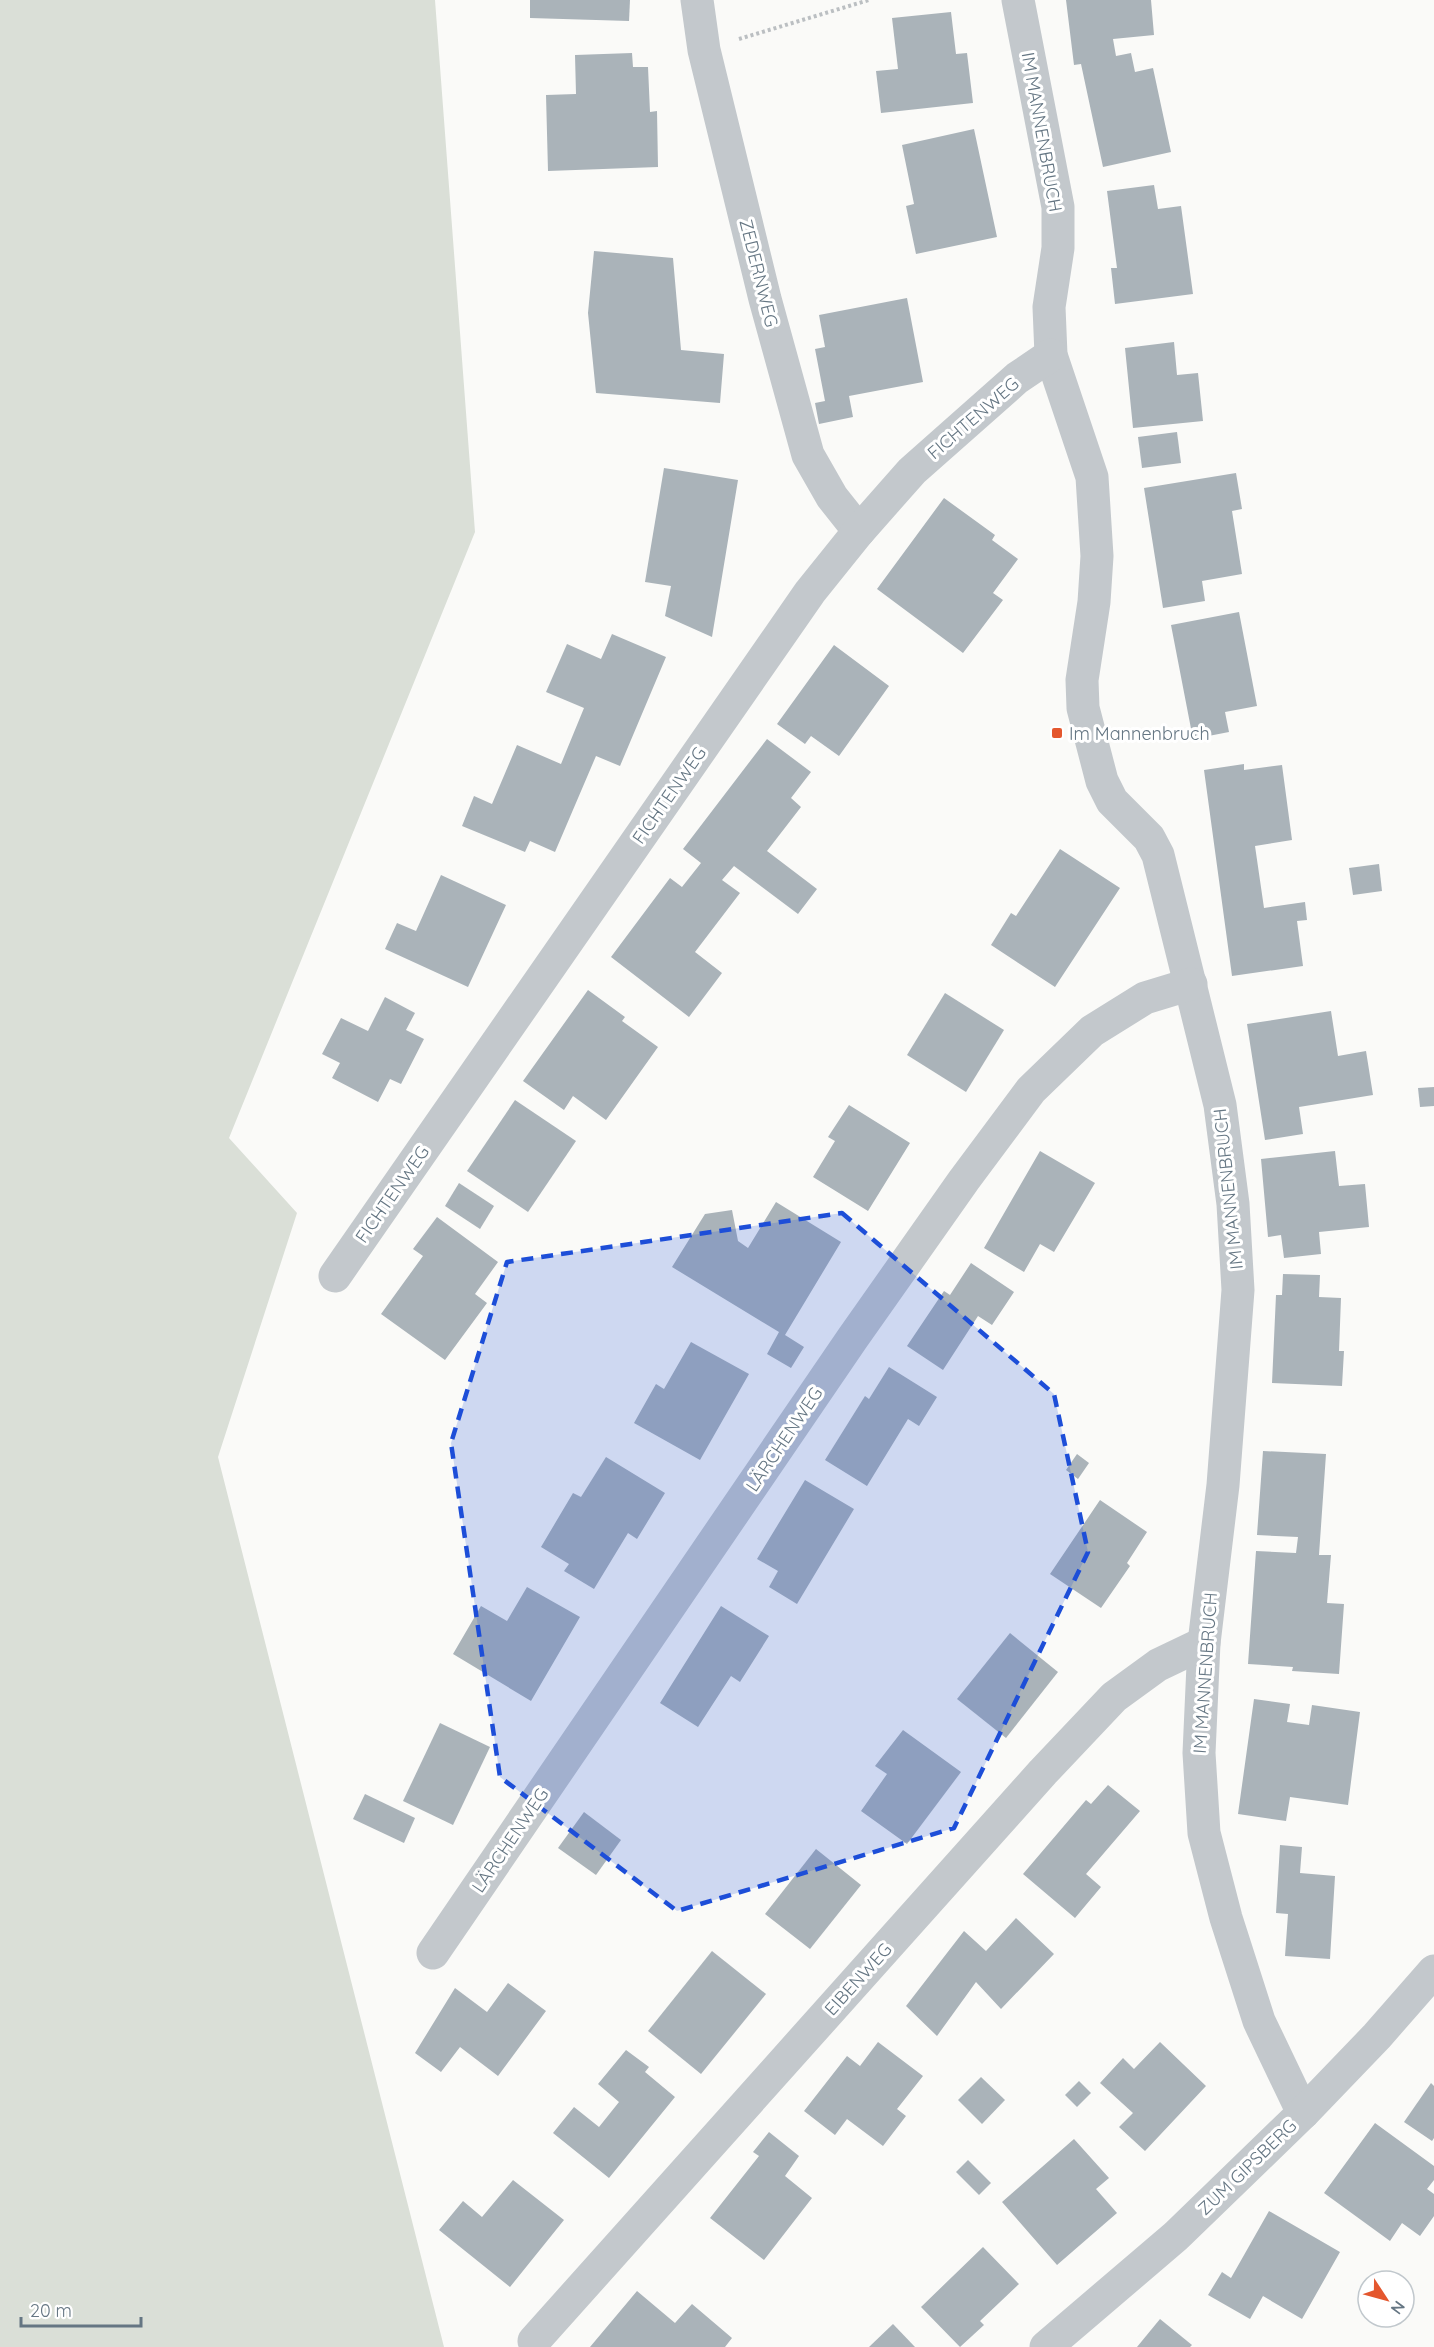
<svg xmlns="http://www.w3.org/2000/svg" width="1434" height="2347" font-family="Quicksand,sans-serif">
	<rect width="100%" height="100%" fill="#fafaf8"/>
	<polygon fill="#dadfd7" points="0,0 435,0 475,532 229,1138 297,1213 218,1457 444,2347 0,2347"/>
	<g fill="#aab3b9">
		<polygon points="530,0 630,0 629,21 530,18"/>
		<polygon points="1066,0 1151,0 1154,35 1113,39 1116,56 1131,53 1135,72 1153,68 1171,152 1103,167 1081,64 1074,65"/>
		<polygon points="951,12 956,54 967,53 973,103 881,113 876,71 898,69 892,18"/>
		<polygon points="632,53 633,67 648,67 650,112 657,111 658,167 548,171 546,95 576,94 575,55"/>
		<polygon points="974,129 997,237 916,254 906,206 914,204 902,145"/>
		<polygon points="1154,185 1158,209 1181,206 1193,294 1115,304 1111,268 1117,268 1107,191"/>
		<polygon points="594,251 673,258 681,350 724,354 720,403 596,393 588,313"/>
		<polygon points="907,298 923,382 849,396 853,417 819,424 815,403 825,401 815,349 825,347 819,315"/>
		<polygon points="1174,342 1177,375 1198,373 1203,421 1133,428 1125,348"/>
		<polygon points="1177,432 1181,463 1142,468 1138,437"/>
		<polygon points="664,468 738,480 712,637 665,616 671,586 645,582"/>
		<polygon points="1236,473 1242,509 1232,511 1242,574 1202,581 1205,601 1163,608 1144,488"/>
		<polygon points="944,498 995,535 992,540 1018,559 993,593 1003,600 963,653 877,589"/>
		<polygon points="1239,612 1257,706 1225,712 1229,732 1193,739 1171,625"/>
		<polygon points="612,634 666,657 620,766 596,756 555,852 530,841 525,852 462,826 474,796 492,804 517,745 561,764 584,708 546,692 567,644 601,659"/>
		<polygon points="834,645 889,686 839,756 811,736 805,744 777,724"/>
		<polygon points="767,739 811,772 791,798 801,807 767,851 817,889 798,914 734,866 722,880 740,893 695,952 722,973 689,1017 611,957 670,878 682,887 701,863 683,849"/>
		<polygon points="1244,764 1244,770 1282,765 1292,840 1255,846 1264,908 1305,902 1307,920 1297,921 1303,966 1232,976 1204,770"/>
		<polygon points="1060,849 1120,888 1055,987 991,945 1011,913 1016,916"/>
		<polygon points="1379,864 1382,891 1353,895 1349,868"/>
		<polygon points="441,875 506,905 468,987 385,949 397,923 416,931"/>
		<polygon points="588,990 625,1017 622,1021 658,1047 606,1120 573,1096 564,1110 523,1081"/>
		<polygon points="945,993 1004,1030 966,1092 907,1055"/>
		<polygon points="385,997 415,1013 406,1030 424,1039 401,1084 390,1079 378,1102 332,1078 340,1063 322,1054 341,1018 368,1031"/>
		<polygon points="1331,1011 1338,1056 1366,1051 1373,1095 1299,1107 1303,1134 1265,1140 1247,1024"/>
		<polygon points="1434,1087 1434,1106 1420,1107 1418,1088"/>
		<polygon points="515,1100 576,1141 528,1212 467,1171"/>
		<polygon points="849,1105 910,1143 868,1211 813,1177 835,1141 828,1137"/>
		<polygon points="1040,1151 1095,1183 1054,1252 1040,1244 1024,1272 984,1248"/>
		<polygon points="1335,1151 1339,1186 1365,1184 1369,1227 1319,1232 1321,1254 1284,1258 1281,1235 1268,1237 1261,1159"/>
		<polygon points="459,1183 494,1206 480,1229 445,1206"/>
		<polygon points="776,1202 841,1242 785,1335 804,1347 791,1368 767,1354 779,1332 672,1267 705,1214 732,1210 738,1241 748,1248"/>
		<polygon points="437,1217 498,1262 475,1294 487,1303 445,1360 381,1314 423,1256 413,1249"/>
		<polygon points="971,1263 1014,1292 992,1325 978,1316 943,1370 907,1346 944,1291 950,1295"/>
		<polygon points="1283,1274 1320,1275 1319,1297 1341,1298 1339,1351 1344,1351 1342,1386 1272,1383 1276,1295 1282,1295"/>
		<polygon points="691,1342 749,1374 700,1460 634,1423 656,1384 664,1389"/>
		<polygon points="889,1367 937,1397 919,1426 908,1419 867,1486 825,1460 865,1396 869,1399"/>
		<polygon points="1263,1451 1326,1454 1319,1555 1331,1555 1327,1603 1344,1604 1339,1674 1292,1671 1293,1667 1248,1664 1256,1551 1296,1553 1298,1537 1257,1535"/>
		<polygon points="1077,1454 1089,1463 1078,1479 1066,1470"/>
		<polygon points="606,1457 665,1493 637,1539 628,1533 594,1589 564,1571 569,1564 541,1547 573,1493 581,1497"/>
		<polygon points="805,1480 854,1509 797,1604 769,1587 778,1571 757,1559"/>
		<polygon points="1100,1500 1147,1532 1127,1563 1130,1566 1101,1608 1050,1574"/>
		<polygon points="527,1587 580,1617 531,1701 453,1654 481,1606 507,1621"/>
		<polygon points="721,1606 769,1636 740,1682 731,1676 698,1727 660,1703"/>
		<polygon points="1010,1633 1058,1672 1006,1738 957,1699"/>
		<polygon points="1254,1699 1290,1704 1287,1722 1309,1725 1312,1705 1360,1712 1348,1805 1290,1797 1286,1821 1238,1814"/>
		<polygon points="440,1723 490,1747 453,1825 403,1801"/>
		<polygon points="903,1730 961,1772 907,1844 861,1811 887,1774 875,1766"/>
		<polygon points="1108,1785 1140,1811 1086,1874 1101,1887 1075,1918 1023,1874 1086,1800 1091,1804"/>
		<polygon points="365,1794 415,1818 404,1843 353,1819"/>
		<polygon points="584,1812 621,1840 596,1875 558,1848"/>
		<polygon points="1280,1845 1302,1847 1300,1873 1335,1876 1330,1959 1285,1956 1288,1914 1276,1913"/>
		<polygon points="816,1849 861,1885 810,1949 765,1914"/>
		<polygon points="1016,1918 1054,1954 1001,2009 976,1982 937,2036 906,2006 964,1931 986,1951"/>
		<polygon points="712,1951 766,1994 701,2074 648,2031"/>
		<polygon points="508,1983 546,2011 498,2076 460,2047 441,2072 415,2053 455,1988 487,2012"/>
		<polygon points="878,2042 923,2076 897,2109 906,2116 883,2146 847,2119 835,2135 804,2111 847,2056 860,2066"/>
		<polygon points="1160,2042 1206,2086 1145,2151 1119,2127 1133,2113 1100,2083 1123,2058 1134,2069"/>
		<polygon points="626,2050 649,2067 645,2072 675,2097 609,2178 553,2133 574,2107 599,2127 619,2102 598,2084"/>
		<polygon points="981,2077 1005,2100 982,2124 958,2100"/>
		<polygon points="1079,2081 1091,2093 1077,2107 1065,2095"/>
		<polygon points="1431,2083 1434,2086 1434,2138 1432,2141 1404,2122"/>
		<polygon points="1375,2123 1434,2166 1434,2180 1427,2189 1434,2194 1434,2216 1420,2236 1402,2223 1390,2241 1324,2193"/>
		<polygon points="769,2132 799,2156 785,2176 812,2198 764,2260 710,2218 759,2156 753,2152"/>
		<polygon points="1074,2139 1109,2178 1096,2189 1117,2213 1057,2265 1002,2202"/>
		<polygon points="968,2160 991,2183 979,2195 956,2172"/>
		<polygon points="513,2180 564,2220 510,2287 439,2230 463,2201 482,2217"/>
		<polygon points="1269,2211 1340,2252 1302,2319 1263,2296 1250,2319 1208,2295 1222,2272 1231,2278"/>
		<polygon points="983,2247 1019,2284 980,2321 984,2325 960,2347 921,2307"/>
		<polygon points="637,2291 675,2323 692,2304 732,2338 725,2347 590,2347"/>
		<polygon points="1160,2319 1192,2345 1190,2347 1137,2347"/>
		<polygon points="893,2324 915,2347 869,2347"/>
	</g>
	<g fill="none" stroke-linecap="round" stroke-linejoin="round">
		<polyline stroke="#bbbfc2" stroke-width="4" stroke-dasharray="3 3" stroke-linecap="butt" points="739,39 869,0"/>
		<g stroke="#c3c8cc" stroke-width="33">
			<polyline points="697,0 704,50 765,299 808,455 832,497 859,531"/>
			<polyline points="1018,0 1058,207 1058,248 1049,307 1051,355 1092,477 1097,556 1094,602 1082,680 1083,708 1102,781 1112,801 1149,838 1158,855 1220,1105 1233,1204 1238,1290 1223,1485 1204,1643 1199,1753 1204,1833 1226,1918 1259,2021 1303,2113"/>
			<polyline points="335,1276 810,592 859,531 912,471 1017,378 1051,355"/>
			<polyline points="433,1953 852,1339 964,1180 1031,1090 1092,1031 1145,998 1191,984"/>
			<polyline points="534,2341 1043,1772 1114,1697 1158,1665 1204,1643"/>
			<polyline points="1046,2347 1176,2236 1303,2113 1377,2036 1434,1971"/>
		</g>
	</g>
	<path fill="#1d4ed8" fill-opacity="0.2" stroke="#1d4ed8" stroke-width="4.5" stroke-dasharray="12 8" stroke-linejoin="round" d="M842,1213l212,181 34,158 -134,276 -277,83 -177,-134 -49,-334 56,-181z"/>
	<rect fill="#e4572e" stroke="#fff" stroke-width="2" x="1051" y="727" width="12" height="12" rx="3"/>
	<g text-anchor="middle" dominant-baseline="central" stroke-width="6" stroke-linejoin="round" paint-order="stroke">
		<g font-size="18" fill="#657683" stroke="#fff">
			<text transform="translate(1042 132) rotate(80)">IM MANNENBRUCH</text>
			<text transform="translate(759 273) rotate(76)">ZEDERNWEG</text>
			<text transform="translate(973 418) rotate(-41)">FICHTENWEG</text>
			<text transform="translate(669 795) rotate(-55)">FICHTENWEG</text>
			<text transform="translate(1228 1189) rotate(-96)">IM MANNENBRUCH</text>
			<text transform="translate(392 1194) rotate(-55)">FICHTENWEG</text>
			<text transform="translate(784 1439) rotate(-56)">LÄRCHENWEG</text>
			<text transform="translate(1205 1673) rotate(-86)">IM MANNENBRUCH</text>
			<text transform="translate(510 1840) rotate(-56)">LÄRCHENWEG</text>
			<text transform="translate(858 1979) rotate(-48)">EIBENWEG</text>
			<text transform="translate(1247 2167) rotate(-44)">ZUM GIPSBERG</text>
		</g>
		<g font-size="18" fill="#657683" stroke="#fff" text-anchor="start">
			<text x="1069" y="733">Im Mannenbruch</text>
		</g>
	</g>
	<g transform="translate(1386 2299) rotate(126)"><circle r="28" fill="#ffffff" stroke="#c1c8cd" stroke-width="1.5"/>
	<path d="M0-4.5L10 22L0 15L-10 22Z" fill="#e4572e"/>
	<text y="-9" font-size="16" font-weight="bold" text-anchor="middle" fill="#657683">N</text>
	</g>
	<path d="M21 2317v9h120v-9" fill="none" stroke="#657683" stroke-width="3"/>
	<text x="30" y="2317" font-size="18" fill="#657683" stroke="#ffffff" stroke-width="4.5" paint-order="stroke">20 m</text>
</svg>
